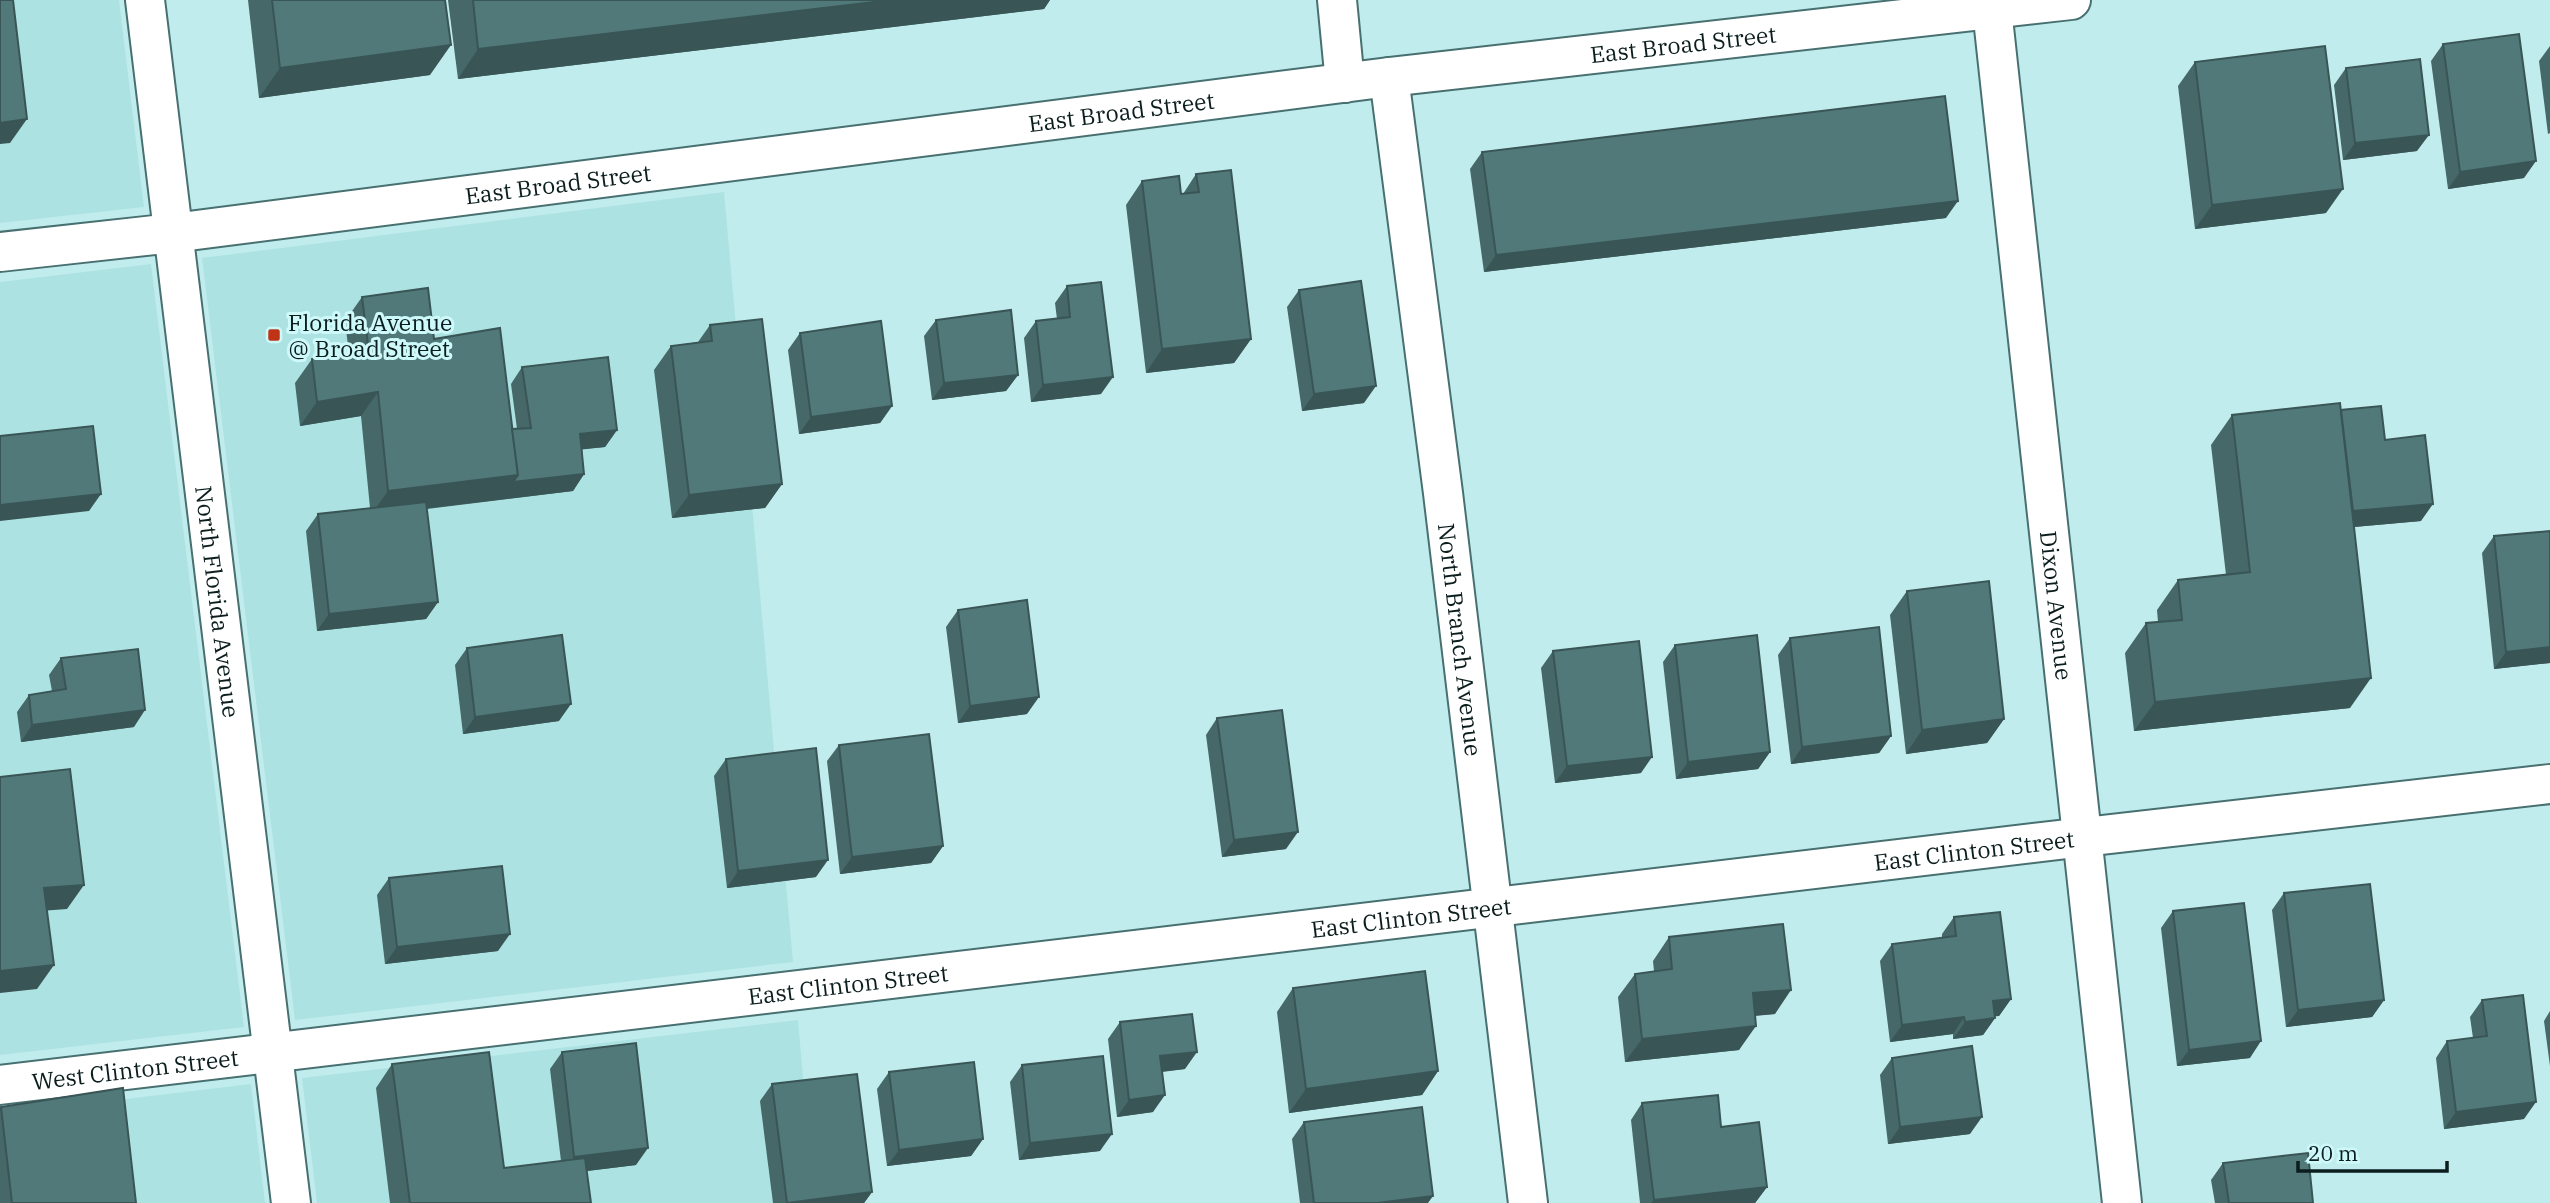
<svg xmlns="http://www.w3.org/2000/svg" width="2550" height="1203" font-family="'IBM Plex Serif',serif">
	<rect width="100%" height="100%" fill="#c1eced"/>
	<g fill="#ade2e3">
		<polygon points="0,0 119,0 144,207 0,223"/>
		<polygon points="724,192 793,962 295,1020 202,258"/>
		<polygon points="151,264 244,1027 0,1055 0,282"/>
		<polygon points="798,1020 814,1203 317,1203 302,1078"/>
		<polygon points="251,1084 265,1203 0,1203 0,1114"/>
	</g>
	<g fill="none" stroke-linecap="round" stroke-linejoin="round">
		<defs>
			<g id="street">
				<polyline points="1337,0 1345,83"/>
				<path id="s1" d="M1991,0l131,1203"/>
				<path id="s2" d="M1389,77l54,416 85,710"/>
				<polyline points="0,252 173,233"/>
				<path id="s3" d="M0,1085l2084,-248 466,-53"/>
			</g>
			<g id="secondary">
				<path id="s4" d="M173,233l1216,-156 682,-77"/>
			</g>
			<g id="primary">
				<path id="s5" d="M145,0l146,1203"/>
			</g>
		</defs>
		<use href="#street" stroke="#487071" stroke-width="42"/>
		<use href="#secondary" stroke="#487071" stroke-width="42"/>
		<use href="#primary" stroke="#487071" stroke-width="42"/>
		<use href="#street" stroke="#fff" stroke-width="38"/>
		<use href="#secondary" stroke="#fff" stroke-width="38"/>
		<use href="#primary" stroke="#fff" stroke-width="38"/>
	</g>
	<g fill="#466869">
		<polygon points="248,0 445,0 430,75 259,98"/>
		<polygon points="448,0 1050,0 1044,9 458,79"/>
		<polygon points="2443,44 2524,178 2448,189 2431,61"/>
		<polygon points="2550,46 2550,133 2548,134 2539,61"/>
		<polygon points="2195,62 2326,213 2195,229 2178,86"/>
		<polygon points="2346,68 2417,151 2343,160 2334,85"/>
		<polygon points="1482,152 1946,218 1484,272 1470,169"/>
		<polygon points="1196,174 1251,339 1234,363 1146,373 1126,205 1142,181 1183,194"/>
		<polygon points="1067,286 1101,394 1031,402 1024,338 1036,321 1057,319 1055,303"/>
		<polygon points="1299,290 1364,403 1302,411 1287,307"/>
		<polygon points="362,297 434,339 512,429 517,429 511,384 522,367 617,430 605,447 582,449 584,474 573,491 427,509 438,602 426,619 317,631 306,531 318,514 370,508 361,416 300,426 295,383 312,359 349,354 345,321"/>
		<polygon points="936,320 1018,375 1006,391 932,400 924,336"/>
		<polygon points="710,325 782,484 765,508 672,518 654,370 671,346 698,342"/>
		<polygon points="800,333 892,406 880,423 799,434 788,350"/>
		<polygon points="2341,410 2385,440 2421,521 2354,527 2350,708 2134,731 2125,653 2146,623 2158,622 2157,610 2178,580 2226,575 2211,445 2232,415"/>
		<polygon points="2494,536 2550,663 2494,669 2482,553"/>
		<polygon points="1907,591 2004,719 1987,743 1906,754 1890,615"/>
		<polygon points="958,610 1027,714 958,723 946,627"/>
		<polygon points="1790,638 1891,736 1879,753 1791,764 1778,655"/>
		<polygon points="1675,645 1770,752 1758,769 1676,779 1663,662"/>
		<polygon points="467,648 559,721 463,734 455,665"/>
		<polygon points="1553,651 1641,773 1555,783 1541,668"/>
		<polygon points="61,658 134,727 21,742 17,712 29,695 52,691 49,675"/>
		<polygon points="1217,718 1286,849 1222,857 1206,735"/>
		<polygon points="839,745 943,846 931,863 840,874 827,761"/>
		<polygon points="726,759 816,877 727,888 714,776"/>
		<polygon points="389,878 498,951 385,964 377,895"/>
		<polygon points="2284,893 2384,1000 2372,1017 2286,1027 2272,910"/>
		<polygon points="2173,911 2250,1058 2177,1066 2161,928"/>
		<polygon points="1954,917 2011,999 1999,1016 1995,1016 1995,1018 1983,1035 1953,1039 1953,1034 1890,1042 1880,961 1892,944 1942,938 1942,934"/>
		<polygon points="1669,937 1775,1014 1755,1016 1739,1050 1625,1062 1618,997 1635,974 1654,971 1653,961"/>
		<polygon points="1293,988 1438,1071 1422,1095 1289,1113 1277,1012"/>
		<polygon points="2482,1000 2524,1119 2444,1129 2436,1058 2447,1041 2473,1038 2470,1017"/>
		<polygon points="2550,1011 2550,1066 2544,1021"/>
		<polygon points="1120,1022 1185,1069 1162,1072 1153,1112 1117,1117 1108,1039"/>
		<polygon points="562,1052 636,1165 587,1171 591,1203 390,1203 376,1088 392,1064 504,1168 561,1161 550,1069"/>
		<polygon points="1892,1058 1970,1134 1888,1144 1880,1075"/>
		<polygon points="1022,1065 1100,1151 1019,1160 1010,1082"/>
		<polygon points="889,1072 983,1139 971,1156 887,1166 877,1089"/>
		<polygon points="772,1084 872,1192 864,1203 773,1203 760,1101"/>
		<polygon points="1642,1103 1721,1127 1767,1187 1755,1203 1640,1203 1631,1120"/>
		<polygon points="0,1107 1,1107 136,1203 0,1203"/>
		<polygon points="1304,1122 1428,1203 1300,1203 1292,1139"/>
		<polygon points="2223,1163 2313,1203 2215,1203 2211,1180"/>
	</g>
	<g fill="#395555">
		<polygon points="891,0 1050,0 1044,9 458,79 478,49"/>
		<polygon points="451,45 430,75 259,98 280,68"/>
		<polygon points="27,119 10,143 0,144 0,123"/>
		<polygon points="2429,135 2417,151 2343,160 2355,143"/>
		<polygon points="2536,161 2524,178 2448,189 2460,172"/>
		<polygon points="2343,189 2326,213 2195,229 2212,205"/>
		<polygon points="1958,201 1946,218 1484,272 1496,255"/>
		<polygon points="1251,339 1234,363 1146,373 1162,349"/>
		<polygon points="1018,375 1006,391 932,400 944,383"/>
		<polygon points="1113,377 1101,394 1031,402 1043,385"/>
		<polygon points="1376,386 1364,403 1302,411 1314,394"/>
		<polygon points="378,392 361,416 300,426 317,402"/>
		<polygon points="892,406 880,423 799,434 811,417"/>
		<polygon points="617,430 605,447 568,451 580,434"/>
		<polygon points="584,474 573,491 371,515 388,491 518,475"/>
		<polygon points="782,484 765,508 672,518 689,495"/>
		<polygon points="101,494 89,511 0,521 0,505"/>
		<polygon points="2433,504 2421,521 2342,528 2353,511"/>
		<polygon points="438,602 426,619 317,631 329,614"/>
		<polygon points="2550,647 2550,663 2494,669 2506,652"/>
		<polygon points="2371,678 2350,708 2134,731 2155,702"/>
		<polygon points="1039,697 1027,714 958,723 970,706"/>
		<polygon points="571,704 559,721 463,734 475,717"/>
		<polygon points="145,710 134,727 21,742 32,725"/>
		<polygon points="2004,719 1987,743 1906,754 1922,730"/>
		<polygon points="1891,736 1879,753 1791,764 1802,747"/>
		<polygon points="1770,752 1758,769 1676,779 1688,762"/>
		<polygon points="1652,757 1641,773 1555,783 1567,766"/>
		<polygon points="1298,832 1286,849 1222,857 1234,840"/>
		<polygon points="943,846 931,863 840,874 852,857"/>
		<polygon points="828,860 816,877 727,888 738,871"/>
		<polygon points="84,885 67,909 27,912 44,888"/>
		<polygon points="510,934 498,951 385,964 397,947"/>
		<polygon points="54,965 37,989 0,993 0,971"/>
		<polygon points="1791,990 1775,1014 1736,1017 1753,993"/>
		<polygon points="2011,999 1999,1016 1981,1018 1993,1001"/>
		<polygon points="2384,1000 2372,1017 2286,1027 2298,1010"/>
		<polygon points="1964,1017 1953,1034 1890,1042 1902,1025"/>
		<polygon points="1995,1018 1983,1035 1953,1039 1965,1022"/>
		<polygon points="1756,1026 1739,1050 1625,1062 1642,1039"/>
		<polygon points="2261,1041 2250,1058 2177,1066 2189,1050"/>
		<polygon points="1197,1052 1185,1069 1149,1073 1160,1056"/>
		<polygon points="1438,1071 1422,1095 1289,1113 1306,1089"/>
		<polygon points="1165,1095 1153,1112 1117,1117 1129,1100"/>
		<polygon points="2536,1102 2524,1119 2444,1129 2456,1112"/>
		<polygon points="1982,1117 1970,1134 1888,1144 1900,1127"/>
		<polygon points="1112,1134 1100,1151 1019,1160 1030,1143"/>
		<polygon points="983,1139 971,1156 887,1166 899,1150"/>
		<polygon points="648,1148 636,1165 562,1174 574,1157"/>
		<polygon points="1767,1187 1755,1203 1651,1203 1654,1200"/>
		<polygon points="872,1192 864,1203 786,1203 787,1203"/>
		<polygon points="1433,1196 1428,1203 1377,1203"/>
	</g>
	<g fill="#51797a" stroke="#395555" stroke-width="2">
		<polygon points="0,0 13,0 27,119 0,123"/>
		<polygon points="272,0 445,0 451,45 280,68"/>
		<polygon points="473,0 891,0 478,49"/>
		<polygon points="2519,34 2536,161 2460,172 2443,44"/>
		<polygon points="2325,46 2343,189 2212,205 2195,62"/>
		<polygon points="2420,59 2429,135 2355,143 2346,68"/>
		<polygon points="1945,96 1958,201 1496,255 1482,152"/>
		<polygon points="1231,170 1251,339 1162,349 1142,181 1179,176 1181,194 1199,192 1196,174"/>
		<polygon points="1361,281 1376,386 1314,394 1299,290"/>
		<polygon points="1101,282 1113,377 1043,385 1036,321 1070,317 1067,286"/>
		<polygon points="428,288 434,339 500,328 518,475 388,491 378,392 317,402 312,359 369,352 362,297"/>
		<polygon points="1011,310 1018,375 944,383 936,320"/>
		<polygon points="762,319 782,484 689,495 671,346 712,341 710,325"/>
		<polygon points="881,321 892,406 811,417 800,333"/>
		<polygon points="608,357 617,430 580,434 584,474 513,482 518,475 512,429 531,428 522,367"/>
		<polygon points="2340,403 2371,678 2155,702 2146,623 2182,620 2178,580 2250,572 2232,415"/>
		<polygon points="2381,406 2385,440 2425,435 2433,504 2353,511 2341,410"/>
		<polygon points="93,426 101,494 0,505 0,436"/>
		<polygon points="426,502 438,602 329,614 318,514"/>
		<polygon points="2550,531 2550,647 2506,652 2494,536"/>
		<polygon points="1989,581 2004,719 1922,730 1907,591"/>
		<polygon points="1027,600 1039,697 970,706 958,610"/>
		<polygon points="1879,627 1891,736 1802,747 1790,638"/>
		<polygon points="562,635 571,704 475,717 467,648"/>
		<polygon points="1757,635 1770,752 1688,762 1675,645"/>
		<polygon points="1639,641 1652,757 1567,766 1553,651"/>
		<polygon points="138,649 145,710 32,725 29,695 66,689 61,658"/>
		<polygon points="1282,710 1298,832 1234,840 1217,718"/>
		<polygon points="929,734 943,846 852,857 839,745"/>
		<polygon points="816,748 828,860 738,871 726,759"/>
		<polygon points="70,769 84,885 44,888 54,965 0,971 0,777"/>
		<polygon points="502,866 510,934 397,947 389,878"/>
		<polygon points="2370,884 2384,1000 2298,1010 2284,893"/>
		<polygon points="2244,903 2261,1041 2189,1050 2173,911"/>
		<polygon points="2000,912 2011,999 1993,1001 1995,1018 1965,1022 1964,1017 1902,1025 1892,944 1956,936 1954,917"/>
		<polygon points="1783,924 1791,990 1753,993 1756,1026 1642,1039 1635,974 1672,969 1669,937"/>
		<polygon points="1425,971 1438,1071 1306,1089 1293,988"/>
		<polygon points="2523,995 2536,1102 2456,1112 2447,1041 2487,1036 2482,1000"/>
		<polygon points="1192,1014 1197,1052 1160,1056 1165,1095 1129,1100 1120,1022"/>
		<polygon points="636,1043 648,1148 574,1157 562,1052"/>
		<polygon points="1972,1046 1982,1117 1900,1127 1892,1058"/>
		<polygon points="489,1052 504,1168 585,1158 591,1203 410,1203 392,1064"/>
		<polygon points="1103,1056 1112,1134 1030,1143 1022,1065"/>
		<polygon points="974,1062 983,1139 899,1150 889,1072"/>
		<polygon points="857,1074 872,1192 787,1203 772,1084"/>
		<polygon points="123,1088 136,1203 12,1203 1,1107"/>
		<polygon points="1718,1095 1721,1127 1759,1122 1767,1187 1654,1200 1642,1103"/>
		<polygon points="1422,1107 1433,1196 1377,1203 1314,1203 1304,1122"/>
		<polygon points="2308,1153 2313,1203 2229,1203 2223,1163"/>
	</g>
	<rect fill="#bf3417" stroke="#cef9fa" stroke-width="2.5" x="267" y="328" width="14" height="14" rx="3.5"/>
	<g text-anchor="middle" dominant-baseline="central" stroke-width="6" stroke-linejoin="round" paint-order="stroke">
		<g font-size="23" fill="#0c1d1d" stroke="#cef9fa">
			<text stroke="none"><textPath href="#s4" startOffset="1522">East Broad Street</textPath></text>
			<text stroke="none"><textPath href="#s4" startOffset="956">East Broad Street</textPath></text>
			<text stroke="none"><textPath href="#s4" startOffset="388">East Broad Street</textPath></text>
			<text stroke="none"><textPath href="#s5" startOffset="606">North Florida Avenue</textPath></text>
			<text stroke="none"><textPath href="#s1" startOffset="609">Dixon Avenue</textPath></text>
			<text stroke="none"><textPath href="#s2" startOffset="567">North Branch Avenue</textPath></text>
			<text stroke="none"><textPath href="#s3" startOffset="1988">East Clinton Street</textPath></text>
			<text stroke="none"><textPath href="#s3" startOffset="1421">East Clinton Street</textPath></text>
			<text stroke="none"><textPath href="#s3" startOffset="854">East Clinton Street</textPath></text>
			<text stroke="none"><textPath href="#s3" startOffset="136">West Clinton Street</textPath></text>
		</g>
		<g font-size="23" fill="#0c1d1d" stroke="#cef9fa" text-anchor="start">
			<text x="288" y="322">Florida Avenue<tspan x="288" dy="26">@ Broad Street</tspan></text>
		</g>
	</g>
	<path d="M2298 1161v10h149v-10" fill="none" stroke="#0c1d1d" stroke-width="3.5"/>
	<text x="2308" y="1161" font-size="21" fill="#0c1d1d" stroke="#cef9fa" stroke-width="5" paint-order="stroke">20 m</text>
</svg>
